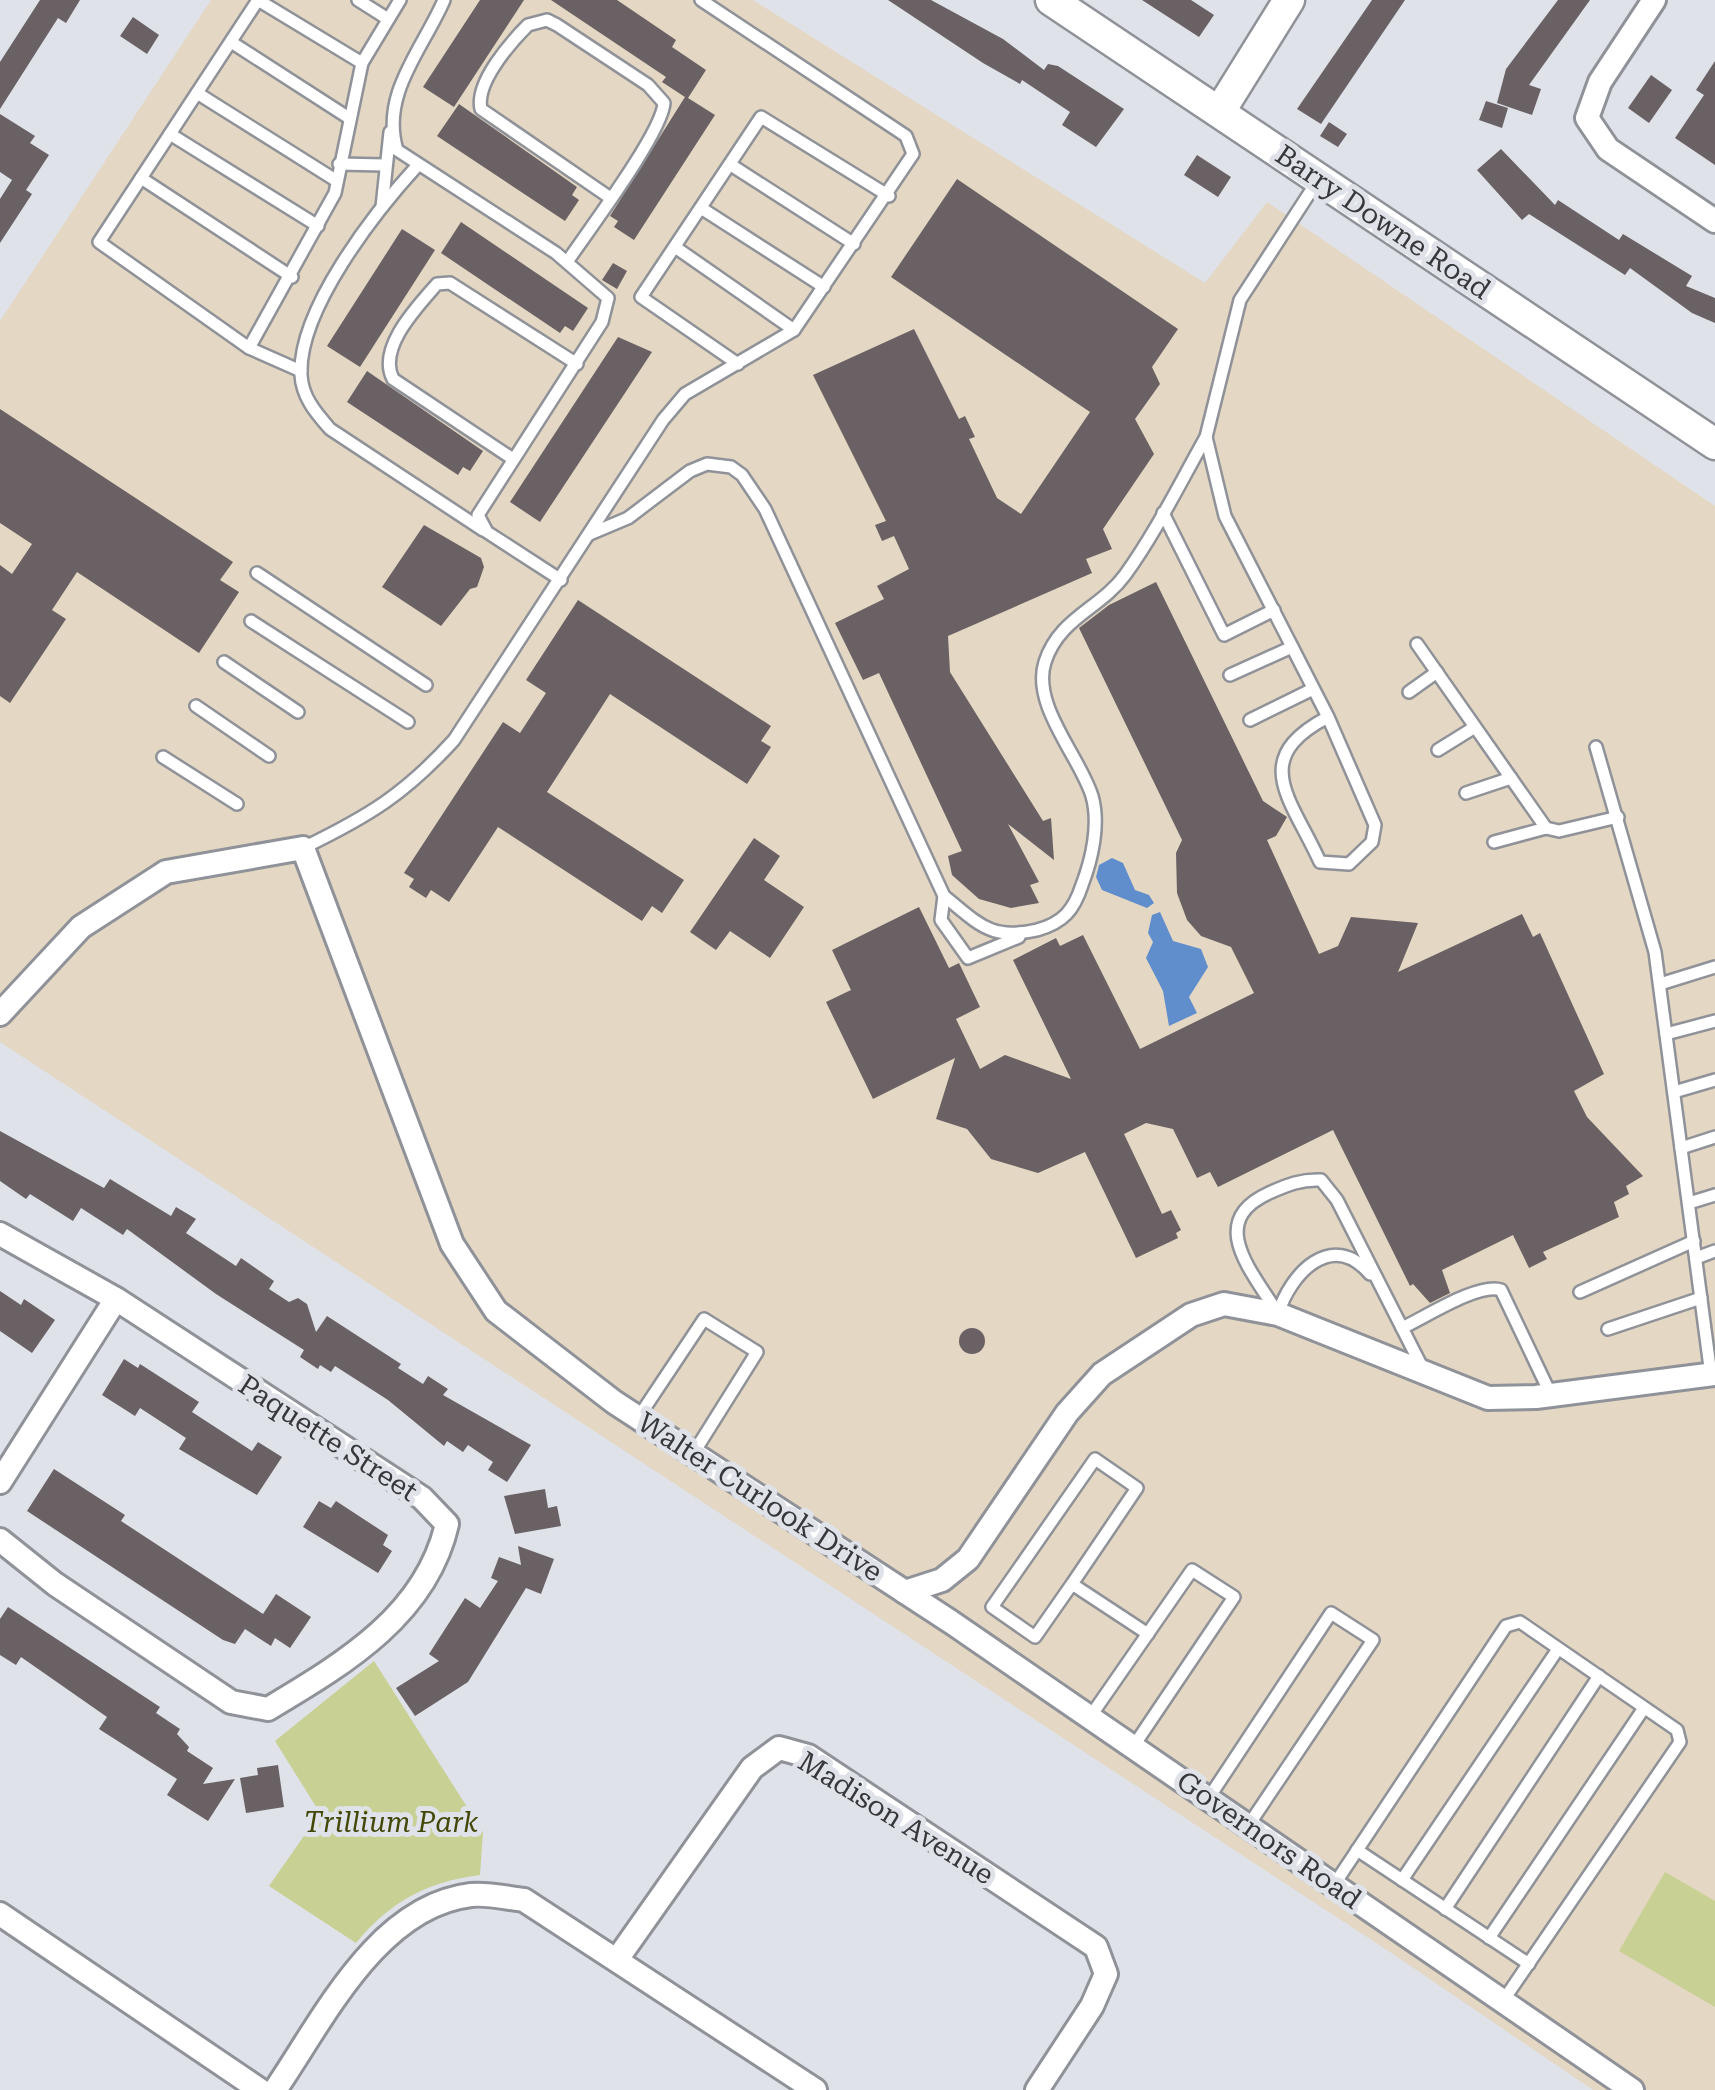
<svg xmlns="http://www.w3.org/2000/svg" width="1715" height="2090" font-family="'Roboto Serif',serif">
	<rect width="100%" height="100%" fill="#dfe2e9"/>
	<polygon fill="#e4d7c3" points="211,0 753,0 1205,283 1267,202 1715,506 1715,2090 1593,2090 1390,1952 0,1042 0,321"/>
	<g fill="#c8d093">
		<path d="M374,1661l109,171 -3,43c-54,7 -90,27 -124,68l-87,-57 51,-73 -45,-72z"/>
		<polygon points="1665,1872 1715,1901 1715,2007 1619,1951"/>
	</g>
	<g fill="#608ecd">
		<polygon points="1112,858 1123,863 1135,890 1149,895 1154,903 1147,908 1102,890 1096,877 1099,865"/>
		<polygon points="1160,912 1173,941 1201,949 1208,967 1189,997 1197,1013 1169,1026 1163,991 1146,958 1153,942 1148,933 1152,915"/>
	</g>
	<g fill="#696164">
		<polygon points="40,0 80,0 66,23 58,18 0,109 0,62"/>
		<polygon points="480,0 524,0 454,107 423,87"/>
		<polygon points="551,0 617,0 676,40 672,47 706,70 688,98 715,115 634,240 614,227 618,221 610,216 685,97 662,82 666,77"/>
		<polygon points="888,0 931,0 1003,39 1044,70 1048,64 1058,66 1124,109 1096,147 1062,125 1070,112 1022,80 1020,84 983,63"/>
		<polygon points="1142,0 1191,0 1214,15 1199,37"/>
		<polygon points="1372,0 1405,0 1321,124 1297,109"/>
		<polygon points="1558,0 1590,0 1529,85 1541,89 1532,115 1497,103 1506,69"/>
		<polygon points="133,17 159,35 147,54 120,36"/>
		<polygon points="1715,61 1715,165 1675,138 1704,95 1696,90"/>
		<polygon points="1651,75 1672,90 1649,123 1628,108"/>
		<polygon points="1486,101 1508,108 1502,128 1479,120"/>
		<polygon points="459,104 577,187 572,195 579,200 565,221 437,136"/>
		<polygon points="0,114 35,136 30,143 49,155 26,190 32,194 0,243 0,199 12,180 0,172"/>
		<polygon points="1329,122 1347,134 1338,147 1320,136"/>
		<polygon points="1501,149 1555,205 1558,200 1619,240 1623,234 1692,276 1686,286 1715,298 1715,323 1692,313 1630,268 1625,275 1529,214 1522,220 1477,170"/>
		<polygon points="1197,155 1231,177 1218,197 1184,175"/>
		<polygon points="957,179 1178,329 1152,367 1160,384 1135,419 1154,454 1103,529 1112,549 1086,559 1092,573 948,636 950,672 1043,821 1051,818 1054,860 1008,824 1039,882 1030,885 1039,903 1011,908 979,899 952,875 948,856 962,851 879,673 863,680 835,623 884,599 877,586 909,569 894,536 882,541 875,525 886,521 813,375 914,329 959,419 965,416 975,437 969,439 997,498 1021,514 1090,412 891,277"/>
		<polygon points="461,222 588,308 573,331 565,326 560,333 441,253"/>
		<polygon points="402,229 435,250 360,367 327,346"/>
		<polygon points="613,263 627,271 617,289 602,280"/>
		<polygon points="618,337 652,352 540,522 510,502"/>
		<polygon points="367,371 483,451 470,471 463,467 458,475 347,402"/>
		<polygon points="0,409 233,562 220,580 239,592 199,653 77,572 52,610 66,619 10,703 0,696 0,565 12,574 32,544 0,523"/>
		<polygon points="424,525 481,558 484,567 477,587 470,589 441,626 382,587"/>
		<polygon points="1156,582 1263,801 1287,817 1276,836 1267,840 1319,954 1338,946 1351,917 1418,923 1398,972 1522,914 1533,937 1540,933 1604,1074 1574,1091 1587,1117 1643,1176 1626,1186 1629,1194 1614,1202 1619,1217 1543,1252 1547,1259 1529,1268 1513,1235 1442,1270 1450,1293 1430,1303 1413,1284 1410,1286 1333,1130 1218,1187 1210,1172 1197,1178 1173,1129 1146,1123 1124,1134 1162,1214 1171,1210 1181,1230 1176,1233 1178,1238 1136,1258 1085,1152 1038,1173 991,1159 967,1129 936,1119 955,1058 873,1099 826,1002 851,990 832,950 919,907 949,968 959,963 980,1007 956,1019 980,1069 1005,1055 1071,1079 1013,960 1056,938 1060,946 1083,935 1140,1049 1254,993 1231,947 1201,936 1187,920 1177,893 1176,853 1182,840 1079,628 1109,605"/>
		<polygon points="578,600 771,726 761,741 771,747 747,784 610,694 547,792 684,880 662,913 652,906 642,921 498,827 449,902 431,890 426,898 409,887 414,879 404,873 503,722 520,733 546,693 526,680"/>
		<polygon points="754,838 780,856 764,880 804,907 770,958 730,931 716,950 690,932"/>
		<polygon points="0,1131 104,1188 110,1179 171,1216 176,1207 196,1219 186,1233 236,1266 241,1258 274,1281 269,1289 289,1302 298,1298 307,1304 316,1332 327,1316 401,1364 398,1368 423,1384 428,1376 448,1389 443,1395 531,1445 507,1482 488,1470 493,1462 468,1445 463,1452 447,1441 444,1446 388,1400 335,1366 331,1372 320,1365 318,1369 300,1357 304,1350 216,1294 127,1229 123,1235 81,1208 73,1221 30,1194 26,1199 0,1181"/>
		<polygon points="0,1291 21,1305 24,1299 55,1320 32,1353 0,1331"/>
		<circle cx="972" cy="1341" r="13"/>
		<polygon points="124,1359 138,1368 140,1364 199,1402 192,1412 252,1451 258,1442 282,1457 257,1495 179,1449 186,1438 140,1408 135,1416 102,1395"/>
		<polygon points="54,1469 125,1515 121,1521 263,1614 276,1594 311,1617 290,1648 275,1638 271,1646 245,1629 235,1644 223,1640 27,1511"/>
		<polygon points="545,1489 548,1508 557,1506 561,1526 515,1534 504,1496"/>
		<polygon points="319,1501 331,1508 336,1501 388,1535 383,1545 392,1551 378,1573 303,1527"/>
		<polygon points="518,1546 554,1559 541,1594 526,1588 468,1682 415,1716 396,1688 439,1661 429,1654 465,1598 480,1608 498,1581 491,1578 499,1557 521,1565"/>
		<polygon points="8,1607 160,1707 156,1713 180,1729 177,1734 189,1747 187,1751 213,1768 203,1784 235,1779 208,1821 167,1795 177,1779 99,1729 107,1717 21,1657 16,1665 0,1655 0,1619"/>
		<polygon points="278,1765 284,1807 246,1813 240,1778 258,1775 257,1768"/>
	</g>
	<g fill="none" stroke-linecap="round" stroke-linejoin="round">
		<defs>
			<g id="lane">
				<polyline points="258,0 99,242 249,348 301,371"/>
				<polyline points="258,0 362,63"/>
				<polyline points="358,0 388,19"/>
				<path d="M444,0c-21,49 -64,94 -47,150l159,103 52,45 -6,24 -124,193 9,17 74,48"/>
				<polyline points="231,42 349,118"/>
				<polyline points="197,93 337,181"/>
				<polyline points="170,134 318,226"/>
				<polyline points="339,164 384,165"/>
				<polyline points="731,165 854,244"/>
				<path d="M417,166c-42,46 -119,144 -116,209 1,22 15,38 29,54l153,101"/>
				<polyline points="141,178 292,277"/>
				<path d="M1318,180l-78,120 -34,137 19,79 103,201 47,108 -3,17 -23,22 -29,-2c-29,-64 -72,-103 8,-145"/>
				<polyline points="382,207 390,132"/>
				<polyline points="701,208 824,287"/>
				<polyline points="675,247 794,330"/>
				<path d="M567,262c21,-31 95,-129 97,-159l-16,-18 -91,-60 -10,-5 -19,5c-18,18 -53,58 -47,84l128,88"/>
				<polyline points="249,348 335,193 362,63 400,0"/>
				<polyline points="738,364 641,297 761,117 889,196"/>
				<path d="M513,459l-120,-80c-16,-31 24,-72 44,-95l13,-1 127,81"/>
				<polyline points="1163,513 1224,635 1274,610"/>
				<path d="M590,534l38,-16 62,-47 17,-7 24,3 11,8 23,34 179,387c34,27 46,45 93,34 26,-7 37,-20 45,-45 10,-26 18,-61 10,-89 -12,-39 -61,-91 -47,-134 14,-44 55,-53 80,-87 31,-43 55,-92 81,-138"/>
				<polyline points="257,573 426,685"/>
				<polyline points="251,621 408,722"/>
				<polyline points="1417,644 1546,828 1559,831 1618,817"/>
				<polyline points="224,662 298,712"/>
				<polyline points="1230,675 1292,647"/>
				<polyline points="1409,692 1437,672"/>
				<polyline points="196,706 269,756"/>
				<polyline points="1250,720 1313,689"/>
				<polyline points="1596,747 1655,952 1711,1375"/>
				<polyline points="1438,750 1475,727"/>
				<polyline points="163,757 237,804"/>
				<polyline points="1466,793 1511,778"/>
				<polyline points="1494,842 1546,828"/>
				<path d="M303,848c66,-32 102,-54 151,-108l209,-320 22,-26 109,-64 119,-176 -7,-18 -205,-136"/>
				<polyline points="944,896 941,920 968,958 1019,937"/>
				<polyline points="1660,984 1715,967"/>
				<polyline points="1666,1034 1715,1021"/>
				<polyline points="1674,1092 1715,1080"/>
				<polyline points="1681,1148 1715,1137"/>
				<polyline points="1689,1203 1715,1195"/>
				<polyline points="1696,1258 1715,1251"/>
				<polyline points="1580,1292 1694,1241"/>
				<path d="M1278,1314c-25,-42 -73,-92 -9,-121 18,-8 32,-14 52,-13l16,20 87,171"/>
				<path d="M1278,1314c12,-40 54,-85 92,-40"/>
				<path d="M1402,1328c22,-10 77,-46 99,-38l50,105"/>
				<polyline points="1608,1329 1701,1298"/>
				<polyline points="638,1418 704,1319 757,1352 693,1454"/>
				<polyline points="1072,1584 1137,1488 1095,1459 992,1607 1035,1637 1072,1584 1148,1634"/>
				<polyline points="1090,1717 1192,1570 1234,1597 1133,1747"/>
				<polyline points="1208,1799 1331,1613 1373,1640 1248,1826"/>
				<polyline points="1357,1850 1529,1964"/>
				<polyline points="1402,1880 1558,1649"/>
				<polyline points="1334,1885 1506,1626 1520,1622 1677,1730 1680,1742 1503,2001"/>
				<polyline points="1445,1909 1599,1676"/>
				<polyline points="1489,1938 1644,1708"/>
			</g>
			<g id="street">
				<polyline points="1654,0 1600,82 1587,118 1608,149 1715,221"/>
				<polyline points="0,1014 81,927 166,872 303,848 452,1244 496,1311 614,1402 951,1622 1632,2090"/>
				<path d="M0,1234l116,65 306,199 25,26c-21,92 -104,140 -179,185l-37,-7 -176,-118 -55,-44"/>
				<polyline points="0,1482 116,1299"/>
				<polyline points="905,1592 942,1580 968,1559 1067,1413 1102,1374 1191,1315 1224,1304 1278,1314 1488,1398 1536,1397 1715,1374"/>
				<polyline points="0,1914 260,2090"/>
				<polyline points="618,1958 752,1768 779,1748 808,1756 1096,1947 1106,1974 1092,2006 1037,2090"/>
				<path d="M275,2090c48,-70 102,-184 196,-195 16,-2 36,3 53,5l291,190"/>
			</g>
			<g id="secondary">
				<polyline points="1051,0 1715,444"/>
				<polyline points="1220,111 1289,0"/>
			</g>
		</defs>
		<use href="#lane" stroke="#8f9298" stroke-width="16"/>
		<use href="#street" stroke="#8f9298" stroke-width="28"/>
		<use href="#secondary" stroke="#8f9298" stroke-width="35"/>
		<use href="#lane" stroke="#fff" stroke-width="11"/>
		<use href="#street" stroke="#fff" stroke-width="22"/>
		<use href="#secondary" stroke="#fff" stroke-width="30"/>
	</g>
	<g text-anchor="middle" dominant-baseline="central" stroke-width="10" stroke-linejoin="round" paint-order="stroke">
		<g font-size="28" fill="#36373a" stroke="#dfe2e9">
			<text transform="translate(1383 222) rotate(34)">Barry Downe Road</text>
			<text transform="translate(328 1438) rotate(33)">Paquette Street</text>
			<text transform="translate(760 1497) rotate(33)">Walter Curlook Drive</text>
			<text transform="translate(896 1818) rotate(32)">Madison Avenue</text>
			<text transform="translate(1269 1840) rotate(35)">Governors Road</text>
		</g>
		<g font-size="28" font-style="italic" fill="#434808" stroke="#dfe2e9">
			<text x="391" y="1822">Trillium Park</text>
		</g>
	</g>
</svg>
